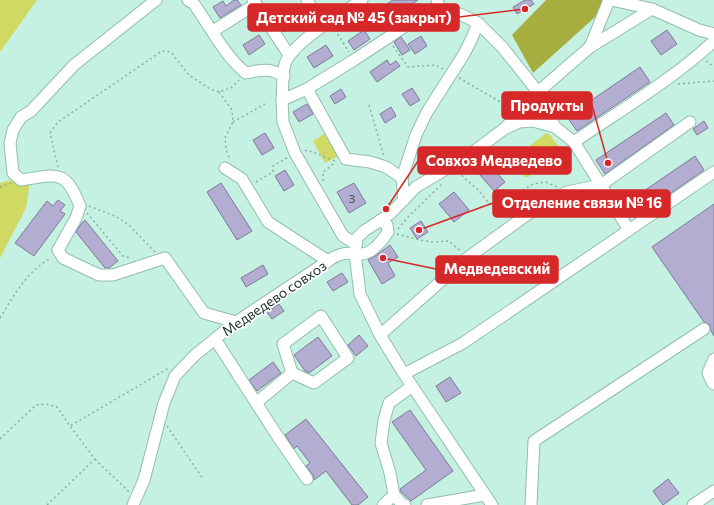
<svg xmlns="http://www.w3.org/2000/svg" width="714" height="505" font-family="Commissioner,sans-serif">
	<rect width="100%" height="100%" fill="#c4f1e1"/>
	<g fill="#d0d964">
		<polygon points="0,0 37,0 0,52"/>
		<polygon points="327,132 340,155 325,163 313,141"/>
		<polygon points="546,133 549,134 561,149 560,151 528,177 525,177 513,162 514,159"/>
		<polygon points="31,175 26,208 0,258 0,183"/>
	</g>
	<polygon fill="#a7ae40" points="546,0 614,0 533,73 512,35"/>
	<g fill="#b3add1" stroke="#7f799a">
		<polygon points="234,0 237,0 241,5 220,18 213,7 223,1 226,6"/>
		<polygon points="393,0 418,0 392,17 384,6"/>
		<polygon points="525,0 531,0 534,4 517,14 513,7"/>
		<polygon points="297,7 304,18 284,32 276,20"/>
		<polygon points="364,30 370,39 354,50 348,41"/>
		<polygon points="667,30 677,44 661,55 651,41"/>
		<polygon points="259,35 265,44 249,55 243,45"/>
		<polygon points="421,36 427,46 415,54 408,44"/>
		<polygon points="401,37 410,50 402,55 394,42"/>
		<polygon points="326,45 333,56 314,68 307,57"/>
		<polygon points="387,60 390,65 396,61 400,66 377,82 370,72"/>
		<polygon points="640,67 650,82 577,131 567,117"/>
		<polygon points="412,88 420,100 410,106 402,94"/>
		<polygon points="341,89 346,97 335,104 330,96"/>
		<polygon points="307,104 313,114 299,122 293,112"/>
		<polygon points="391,107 396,116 385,123 380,114"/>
		<polygon points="666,113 674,125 605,174 596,160"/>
		<polygon points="704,121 708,128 697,135 693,129"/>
		<polygon points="265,133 274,148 262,155 253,140"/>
		<polygon points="695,156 704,170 635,218 625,204"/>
		<polygon points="484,158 505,182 494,191 473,167"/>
		<polygon points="285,170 294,185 284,191 275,176"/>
		<polygon points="221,183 252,231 237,240 207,192"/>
		<polygon points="354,183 366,203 349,213 337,192"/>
		<polygon points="454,192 469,210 454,222 439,204"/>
		<polygon points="58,200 65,205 60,211 65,214 34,256 15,243 47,201 53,206"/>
		<polygon points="714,204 714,336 711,331 710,325 704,322 652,247"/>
		<polygon points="85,220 118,261 109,268 105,268 76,232 81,224"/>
		<polygon points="421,221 428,232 417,239 410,228"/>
		<polygon points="390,245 398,257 388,263 395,276 382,284 368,260 374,257"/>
		<polygon points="263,265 268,274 246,287 241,278"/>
		<polygon points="342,273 348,282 333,291 327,282"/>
		<polygon points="279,304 284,311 272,319 267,312"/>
		<polygon points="359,335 368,346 356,356 348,345"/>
		<polygon points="318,337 332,356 309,373 305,371 294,355"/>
		<polygon points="273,362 281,373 257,391 249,380"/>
		<polygon points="450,377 461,393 446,402 436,386"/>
		<polygon points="410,410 453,471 411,501 401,492 400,489 426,470 392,422"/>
		<polygon points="306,419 368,497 358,505 352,505 326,471 314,480 313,475 306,466 310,463 297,446 294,449 285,435"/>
		<polygon points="668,479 679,493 663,505 653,491"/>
	</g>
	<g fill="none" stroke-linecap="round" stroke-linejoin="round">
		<defs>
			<g id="minor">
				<path d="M156,0l-82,65 -43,46 -10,6 -8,13 -3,13 3,30 8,7c36,-5 44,-12 59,26l-4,12 -18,32 5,8 36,17h14l52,-17 39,55 32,9"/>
				<path d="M188,0l6,4c15,21 32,54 52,69 15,-3 25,-6 38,4"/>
				<polyline points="253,0 289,55"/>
				<polyline points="307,0 322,26"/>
				<polyline points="437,0 440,11"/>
				<polyline points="611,0 652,9"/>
				<polyline points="213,31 256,4"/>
				<polyline points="590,47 609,0"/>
				<polyline points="307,89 346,159 370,162 386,167 402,178"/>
				<path d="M282,100c1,-10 0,-27 3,-36 7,-21 57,-51 77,-64"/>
				<polyline points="507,126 538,92 590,47 652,9 699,30 714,34"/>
				<path d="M574,142c47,-32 98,-62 140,-101"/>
				<polyline points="225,168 242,179 268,222 328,261"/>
				<polyline points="404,200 402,178 416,135 427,112 464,54 472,38 478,23"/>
				<polyline points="629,230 714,172"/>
				<polyline points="356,244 343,236 295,153 283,122 282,100 307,89 354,60 407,25 440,11 447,11 460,14 478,23 503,48 538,92 555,127"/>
				<polyline points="380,335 466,259 539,206 567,192 601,185 690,122"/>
				<polyline points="215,339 278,437 307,479"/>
				<polyline points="714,359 708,373 712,382 714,384"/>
				<polyline points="404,374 463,343 629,230 574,142 555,127 533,121 519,122 504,129 468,156 416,187 390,214 364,231 357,238 355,253 360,294 380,335 404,374 492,505"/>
				<polyline points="256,403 292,373 314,383 348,358 321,316 283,344 292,373"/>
				<polyline points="394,495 402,504 405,505"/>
				<path d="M133,505l11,-25 20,-77 11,-27 20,-21 41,-33 92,-61c4,-3 10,-6 14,-7 7,-2 13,0 20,0 11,-1 20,-13 26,-22l-1,-7 -6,-5"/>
				<polyline points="383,505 394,495 390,473 381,443 384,420 389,403 412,386"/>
				<polyline points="427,505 485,495"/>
				<polyline points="531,505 534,441 704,329"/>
				<polyline points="693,505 714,491"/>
			</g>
		</defs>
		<use href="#minor" stroke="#92bdaf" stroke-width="13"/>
		<g stroke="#8cafa3" stroke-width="1.5" stroke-dasharray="2 3" stroke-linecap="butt">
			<polyline points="366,9 381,30"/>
			<polyline points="335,30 349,52"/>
			<polyline points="393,46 408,67 436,65 443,69"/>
			<polyline points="706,61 714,67"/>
			<polyline points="459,78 511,108"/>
			<polyline points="678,84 714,81"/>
			<polyline points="219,92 232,110 233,122 225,138 226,149 230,160"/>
			<polyline points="369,105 384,157"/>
			<polyline points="233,122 265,104"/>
			<polyline points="305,151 307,150 335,161"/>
			<polyline points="58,167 50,133 58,122 162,51 171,52 189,75 210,89 219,92 231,88 239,80"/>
			<polyline points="459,171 463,177 478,190 493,208 533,184 546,182 557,187"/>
			<polyline points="323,181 323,172 336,162"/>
			<polyline points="256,182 273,172 273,166 287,158"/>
			<polyline points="0,187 11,183"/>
			<polyline points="89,206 115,216 129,225 155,252"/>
			<polyline points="87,213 123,256 131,258"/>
			<polyline points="398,229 407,218 443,183"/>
			<polyline points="397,234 420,240 432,242 449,241 458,249 462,251"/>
			<path d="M0,318c15,-24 26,-46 51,-60"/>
			<polyline points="167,426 203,479"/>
			<polyline points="0,439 36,405 46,404 57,407 70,426 169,368"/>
			<path d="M95,459c11,12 23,21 34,33"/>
			<polyline points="47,505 95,459 70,426"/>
		</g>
		<use href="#minor" stroke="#fff" stroke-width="11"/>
	</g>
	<g text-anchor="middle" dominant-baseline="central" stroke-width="3.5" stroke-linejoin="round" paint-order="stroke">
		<g font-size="12" fill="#465257">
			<text x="352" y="198">3</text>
		</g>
		<g font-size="14" fill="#21332e" stroke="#fff">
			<text transform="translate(274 298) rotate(-34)">Медведево совхоз</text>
		</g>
	</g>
	<path fill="none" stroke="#d62828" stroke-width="1.5" d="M525 9L459 17M608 163L592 105M386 209L418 161M419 230L493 203M383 258L436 269"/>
	<g fill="#d62828" stroke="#fff" stroke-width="1.5">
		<circle cx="525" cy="9" r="4"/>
		<circle cx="608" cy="163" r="4"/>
		<circle cx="386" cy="209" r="4"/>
		<circle cx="419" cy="230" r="4"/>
		<circle cx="383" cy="258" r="4"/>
	</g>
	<g fill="#d62828" stroke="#d62828" stroke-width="1.5">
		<rect x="248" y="4" width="211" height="27" rx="4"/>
		<rect x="502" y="92" width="90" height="27" rx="4"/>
		<rect x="418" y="147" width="153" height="27" rx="4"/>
		<rect x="493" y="190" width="177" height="27" rx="4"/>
		<rect x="436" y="256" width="122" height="27" rx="4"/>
	</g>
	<g font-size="15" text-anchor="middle" font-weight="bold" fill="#fff">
		<text x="354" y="23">Детский сад № 45 (закрыт)</text>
		<text x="547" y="111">Продукты</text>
		<text x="494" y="166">Совхоз Медведево</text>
		<text x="582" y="208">Отделение связи № 16</text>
		<text x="497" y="274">Медведевский</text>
	</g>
</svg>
